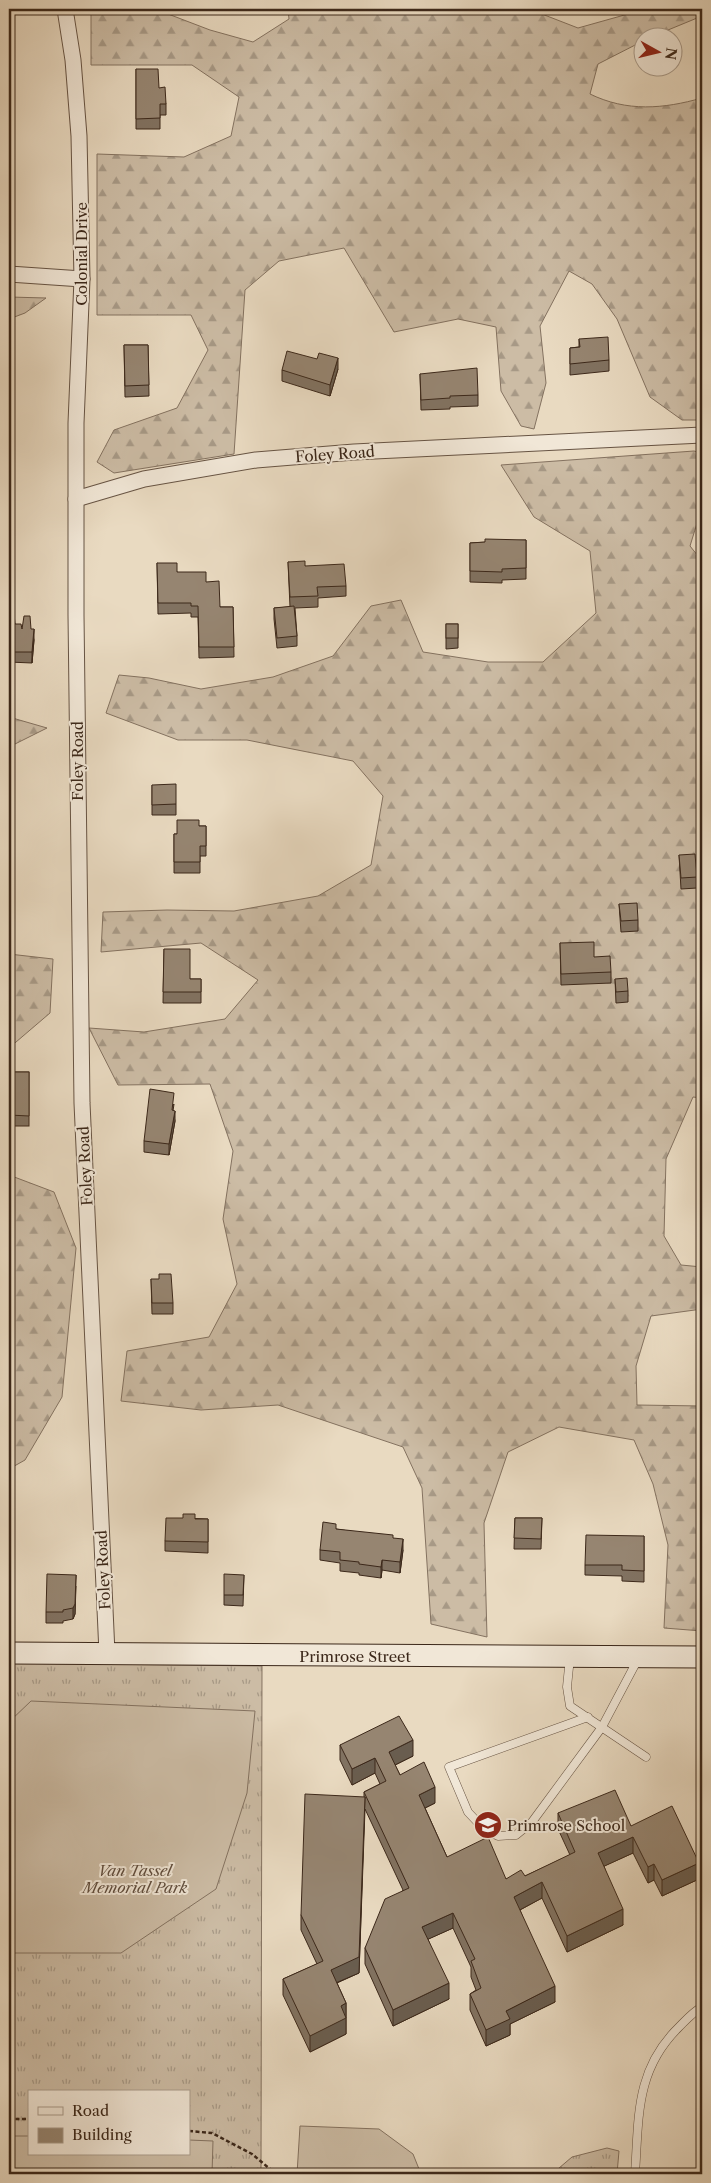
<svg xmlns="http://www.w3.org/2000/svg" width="711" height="2183" font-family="'Libre Caslon Text',serif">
	<defs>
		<pattern id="grass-tufts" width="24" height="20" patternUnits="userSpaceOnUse" patternTransform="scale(1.25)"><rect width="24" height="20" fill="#ccbca5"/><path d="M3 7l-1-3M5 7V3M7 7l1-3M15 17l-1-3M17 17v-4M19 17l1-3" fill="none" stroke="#a79986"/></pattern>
		<pattern id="forest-firs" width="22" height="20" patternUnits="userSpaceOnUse" patternTransform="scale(1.25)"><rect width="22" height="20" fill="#ccbca5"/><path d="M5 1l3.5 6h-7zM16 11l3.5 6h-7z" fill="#a79986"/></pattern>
	</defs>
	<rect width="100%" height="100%" fill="#e9dac1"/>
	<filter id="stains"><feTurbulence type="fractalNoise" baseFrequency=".004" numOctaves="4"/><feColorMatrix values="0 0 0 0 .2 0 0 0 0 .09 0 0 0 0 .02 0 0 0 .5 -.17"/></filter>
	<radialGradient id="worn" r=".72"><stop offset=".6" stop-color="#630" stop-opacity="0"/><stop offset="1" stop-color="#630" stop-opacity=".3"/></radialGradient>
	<g fill="url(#grass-tufts)" stroke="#847260" fill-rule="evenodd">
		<path d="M9,1663l253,3 -1,508h-252zM29,2092h160v62h-160z"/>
		<polygon points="607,2148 619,2151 617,2174 552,2174 572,2157"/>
	</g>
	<g fill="url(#forest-firs)" stroke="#847260">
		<path d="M91,9h64l55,21 43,12 36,-23 -1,-10h241l49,19 50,-14 9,-5h65v7l-51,21 -7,1 -1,3 -45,23 -8,30c37,18 73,15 112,4v322h-20l-32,-23 -33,-78 -25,-35 -23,-13 -29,55 6,57 -12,46 -13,-3 -20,-35 -5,-64 -38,-8 -64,13 -50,-84 -65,13 -34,29 -11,164 -120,19 -17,-11 17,-32 63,-22 31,-58 -17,-35h-94v-161l87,3 47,-21 8,-39 -47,-32h-101z"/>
		<polygon points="9,297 46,298 25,313 9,319"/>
		<polygon points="694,451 702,453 702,507 690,546 702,561 702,1098 693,1097 666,1159 664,1236 681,1265 702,1267 702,1309 651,1316 636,1366 637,1405 702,1406 702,1631 664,1628 668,1545 653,1484 634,1440 559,1427 508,1452 484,1523 487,1637 431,1624 422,1488 403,1447 278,1405 201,1410 121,1401 127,1351 209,1337 237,1284 223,1219 233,1151 210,1084 118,1085 89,1028 144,1032 225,1019 258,980 201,943 101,952 103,912 167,910 234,911 318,896 371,865 383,796 353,761 247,740 178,740 106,713 119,675 149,678 201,689 273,677 333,656 371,606 401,600 423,652 488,662 543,662 596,613 590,551 534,517 501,465"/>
		<polygon points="9,717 47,728 9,747"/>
		<polygon points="9,954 53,959 50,1013 9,1048"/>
		<polygon points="9,1175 54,1192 76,1248 62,1397 25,1460 9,1469"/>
	</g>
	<g fill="#ccbca5" stroke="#847260">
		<polygon points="31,1701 255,1711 247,1793 216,1889 121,1953 13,1953 9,1857 9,1722"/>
		<polygon points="300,2126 379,2129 413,2154 421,2174 297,2174"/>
		<polygon points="9,2136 29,2136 29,2154 189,2154 189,2140 213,2141 212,2174 9,2174"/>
	</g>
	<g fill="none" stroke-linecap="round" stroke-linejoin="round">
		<defs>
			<g id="service">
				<polyline points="570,1657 567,1687 570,1706 646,1757"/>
				<polyline points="588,1717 449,1767 468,1812 484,1829 498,1836 516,1835 532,1822 602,1727 638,1659"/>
				<path d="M635,2174c4,-57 0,-104 44,-147 7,-7 14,-15 23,-20"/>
			</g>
			<g id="minor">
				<polyline points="65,9 73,60 79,136 82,279 76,423 76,615 82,1103 107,1653"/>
				<polyline points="9,274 82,279"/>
				<polyline points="76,499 144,479 256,460 354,452 702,435"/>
			</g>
			<polyline id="secondary" points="9,1653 702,1657"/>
		</defs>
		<use href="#service" stroke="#675444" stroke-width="9"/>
		<use href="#minor" stroke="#675444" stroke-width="17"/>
		<use href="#secondary" stroke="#3c281a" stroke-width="23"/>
		<g stroke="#3c281a" stroke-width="2.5" stroke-dasharray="4 2.5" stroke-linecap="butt">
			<polyline points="9,2119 29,2119"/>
			<polyline points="189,2131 212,2133 252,2154 276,2174"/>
		</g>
		<use href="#service" stroke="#f1e7d7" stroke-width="8"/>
		<use href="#minor" stroke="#f1e7d7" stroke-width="15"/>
		<use href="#secondary" stroke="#f1e7d7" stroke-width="21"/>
	</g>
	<g fill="#817261" stroke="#3c281a">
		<polygon points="136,69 159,88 166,104 166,115 160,115 160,129 136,129"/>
		<polygon points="579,339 609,360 609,371 570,375 570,348 579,347"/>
		<polygon points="124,345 148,345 149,396 125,397"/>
		<polygon points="338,369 330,396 282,381 282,370"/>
		<polygon points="420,374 478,395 478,406 450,407 450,409 421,410"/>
		<polygon points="526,540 526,579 502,580 502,583 470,582 470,543"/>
		<polygon points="288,562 305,566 346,586 346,596 318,598 318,607 295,608 297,636 297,646 277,648 274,619 274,608 290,607"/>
		<polygon points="157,563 177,572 206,582 220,607 233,607 234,657 199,658 198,617 191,617 191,613 158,614"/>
		<polygon points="9,598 10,614 15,624 22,629 31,629 34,640 32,663 9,662"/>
		<polygon points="446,624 458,624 458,648 446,649"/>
		<polygon points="152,785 176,804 176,815 152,815"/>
		<polygon points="199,826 206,826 206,856 200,856 200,873 174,873 174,834 177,834"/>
		<polygon points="9,827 11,827 12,865 9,865"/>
		<polygon points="679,855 697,877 697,888 681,889"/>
		<polygon points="619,904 638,920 638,931 621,932"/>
		<polygon points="560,943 594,957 611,972 611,983 561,985"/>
		<polygon points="164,949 190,979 201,979 201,1003 163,1003"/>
		<polygon points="615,979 628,991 628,1002 616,1003"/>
		<rect x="9" y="1072" width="20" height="54"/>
		<polygon points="174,1104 173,1111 175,1121 169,1155 144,1152 144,1141"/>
		<polygon points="151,1279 173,1303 173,1314 152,1314"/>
		<polygon points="183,1518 208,1519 208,1553 165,1551 165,1541"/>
		<polygon points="515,1518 542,1518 541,1549 514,1549"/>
		<polygon points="336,1529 393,1538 403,1550 400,1573 382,1570 381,1578 359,1575 359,1573 340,1571 340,1563 320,1560 320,1550"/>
		<polygon points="644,1536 644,1582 622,1581 622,1576 585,1575 585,1565"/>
		<polygon points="244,1575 243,1606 224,1605 224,1595"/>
		<polygon points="76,1586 75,1614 73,1619 63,1621 63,1623 46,1623 46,1612"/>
		<polygon points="340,1745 413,1756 395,1765 400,1775 435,1803 425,1808 447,1857 506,1879 525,1876 570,1855 558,1829 558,1813 631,1826 699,1879 662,1896 654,1880 648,1883 633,1853 604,1866 623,1925 567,1952 542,1898 520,1910 555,2002 510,2024 510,2035 486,2046 470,2010 470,1994 476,1990 471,1977 471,1967 453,1928 428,1939 449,1999 393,2026 365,1964 365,1948 403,1890 365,1809 359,1973 337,1983 346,2003 346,2034 310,2052 283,1995 283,1979 317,1964 301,1930 301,1915 364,1797 364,1792 380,1784 375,1773 352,1785 340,1760"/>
	</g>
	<g fill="#695d4f" stroke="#3c281a">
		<polygon points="338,358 338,369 330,396 330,385"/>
		<polygon points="34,629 34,640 32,663 32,652"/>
		<polygon points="175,1111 175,1121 169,1155 169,1144"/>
		<polygon points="403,1539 403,1550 400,1573 400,1562"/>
		<polygon points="382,1560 382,1570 381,1578 381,1567"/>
		<polygon points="76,1575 75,1614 73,1619 73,1608"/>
		<polygon points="413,1740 413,1756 389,1768 389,1752"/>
		<polygon points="375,1758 375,1773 352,1785 352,1769"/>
		<polygon points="435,1787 435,1803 419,1811 419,1795"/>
		<polygon points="365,1797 359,1973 331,1985 331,1970"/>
		<polygon points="633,1837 633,1853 598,1869 598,1853"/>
		<polygon points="699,1863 699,1879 662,1896 662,1880"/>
		<polygon points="654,1864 654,1880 648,1883 648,1867"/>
		<polygon points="542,1882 542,1898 514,1913 514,1897"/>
		<polygon points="623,1909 623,1925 567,1952 567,1936"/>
		<polygon points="453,1913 453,1928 422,1942 422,1927"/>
		<polygon points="449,1983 449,1999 393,2026 393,2010"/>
		<polygon points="555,1986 555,2002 510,2024 510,2035 486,2046 486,2030 506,2011"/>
		<polygon points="346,2003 346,2034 310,2052 310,2036 341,2006"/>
	</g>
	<g fill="#968571" stroke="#3c281a">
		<polygon points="136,69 158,69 159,88 165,87 166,104 160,104 160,118 136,119"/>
		<polygon points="608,337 609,360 570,364 570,348 580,347 579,339"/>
		<polygon points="124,345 148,345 149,385 125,386"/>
		<polygon points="287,351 317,359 319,353 338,358 330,385 282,370"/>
		<polygon points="477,368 478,395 450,396 450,398 421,400 420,374"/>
		<polygon points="485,539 526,540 526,568 502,569 502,572 470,571 470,543 485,542"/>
		<polygon points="305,561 305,566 344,564 346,586 317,587 318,596 290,597 288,562"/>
		<polygon points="157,563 177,563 177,572 206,572 206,582 219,581 220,607 233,607 234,647 199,647 198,606 191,606 191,603 158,603"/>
		<polygon points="9,598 10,598 10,614 14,614 15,624 21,624 22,629 24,616 30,616 31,629 34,629 32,652 9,652"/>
		<polygon points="294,606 297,636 277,638 274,608"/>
		<rect x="446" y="624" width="12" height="14"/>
		<polygon points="176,784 176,804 152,805 152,785"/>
		<polygon points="177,820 199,820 199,826 206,826 206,846 200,846 200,862 174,862 174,834 177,834"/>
		<polygon points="9,827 11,827 12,854 9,854"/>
		<polygon points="695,854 697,877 681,878 679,855"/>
		<polygon points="637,903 638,920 621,921 619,904"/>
		<polygon points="594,942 594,957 610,956 611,972 561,974 560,943"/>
		<polygon points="164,949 190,949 190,979 201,979 201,992 163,992"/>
		<polygon points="627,978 628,991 616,992 615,979"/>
		<polygon points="9,1072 29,1072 29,1116 9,1115"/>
		<polygon points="150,1089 174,1093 172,1110 175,1111 169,1144 144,1141"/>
		<polygon points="159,1274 171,1274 173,1303 152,1303 151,1279 159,1279"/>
		<polygon points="183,1514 195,1514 195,1519 208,1519 208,1542 165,1541 166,1518 183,1518"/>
		<polygon points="515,1518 542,1518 541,1539 514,1538"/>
		<polygon points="323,1522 336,1524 336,1529 393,1535 393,1538 403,1539 400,1562 382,1560 381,1567 359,1564 359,1562 340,1560 340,1552 320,1550"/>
		<polygon points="586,1535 644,1536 644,1571 622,1570 622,1565 585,1565"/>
		<polygon points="47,1574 76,1575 75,1604 73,1608 63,1610 63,1612 46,1612"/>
		<polygon points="224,1574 244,1575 243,1595 224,1595"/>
		<polygon points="399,1716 413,1740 389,1752 400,1775 424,1762 435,1787 419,1795 447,1857 488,1837 506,1879 521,1870 525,1876 575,1852 558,1813 615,1790 631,1826 672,1806 699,1863 662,1880 654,1864 648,1867 633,1837 598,1853 623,1909 567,1936 542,1882 514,1897 555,1986 506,2011 510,2019 486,2030 470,1994 481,1988 471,1961 475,1959 453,1913 422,1927 449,1983 393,2010 365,1948 385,1899 409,1888 364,1792 386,1781 375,1758 352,1769 340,1745"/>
		<polygon points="305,1794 365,1797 359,1957 331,1970 346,2003 341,2006 346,2018 310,2036 283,1979 323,1961 301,1915"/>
	</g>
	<defs>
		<symbol id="school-disc" viewBox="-11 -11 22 22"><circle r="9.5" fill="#8f2418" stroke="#f1e7d7"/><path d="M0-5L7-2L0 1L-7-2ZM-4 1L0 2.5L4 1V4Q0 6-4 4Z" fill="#fff"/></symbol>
	</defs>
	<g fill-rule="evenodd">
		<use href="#school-disc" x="472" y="1809" width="32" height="32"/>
	</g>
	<g text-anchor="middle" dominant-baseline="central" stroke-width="4" stroke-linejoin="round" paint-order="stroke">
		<g font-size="15" fill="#3c281a" stroke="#f1e7d7">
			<text transform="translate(81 254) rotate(-90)">Colonial Drive</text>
			<text transform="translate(335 454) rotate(-4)">Foley Road</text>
			<text transform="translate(77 761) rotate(-90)">Foley Road</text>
			<text transform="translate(85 1166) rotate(-93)">Foley Road</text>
			<text transform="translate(103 1570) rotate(-93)">Foley Road</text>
			<text x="355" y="1656">Primrose Street</text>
		</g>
		<g font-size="15" fill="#3c281a" stroke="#f1e7d7" text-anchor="start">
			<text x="507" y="1825">Primrose School</text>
		</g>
		<g font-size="15" font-style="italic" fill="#604d3d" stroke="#f1e7d7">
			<text x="135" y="1870">Van Tassel<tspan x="135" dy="17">Memorial Park</tspan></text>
		</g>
	</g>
	<rect width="711" height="2183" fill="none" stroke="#e9dac1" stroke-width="30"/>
	<rect x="10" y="10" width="691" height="2163" fill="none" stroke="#3c281a" stroke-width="2.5"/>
	<rect x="15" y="15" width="681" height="2153" fill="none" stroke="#3c281a"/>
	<rect x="28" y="2090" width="162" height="65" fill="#f1e7d7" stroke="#a99b8b"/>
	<rect x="38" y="2107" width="25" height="8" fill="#f1e7d7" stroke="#a99b8b"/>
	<text x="72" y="2116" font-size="15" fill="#3c281a">Road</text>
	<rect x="38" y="2128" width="25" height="15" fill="#968571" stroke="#a99b8b"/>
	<text x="72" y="2140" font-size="15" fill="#3c281a">Building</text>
	<g transform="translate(658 52) rotate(98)"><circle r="24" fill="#f1e7d7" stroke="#a99b8b"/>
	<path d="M0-4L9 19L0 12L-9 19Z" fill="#8f2418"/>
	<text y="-8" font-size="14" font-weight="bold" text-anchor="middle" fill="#3c281a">N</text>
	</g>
	<rect width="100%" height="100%" filter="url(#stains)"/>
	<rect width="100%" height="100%" fill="url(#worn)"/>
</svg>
